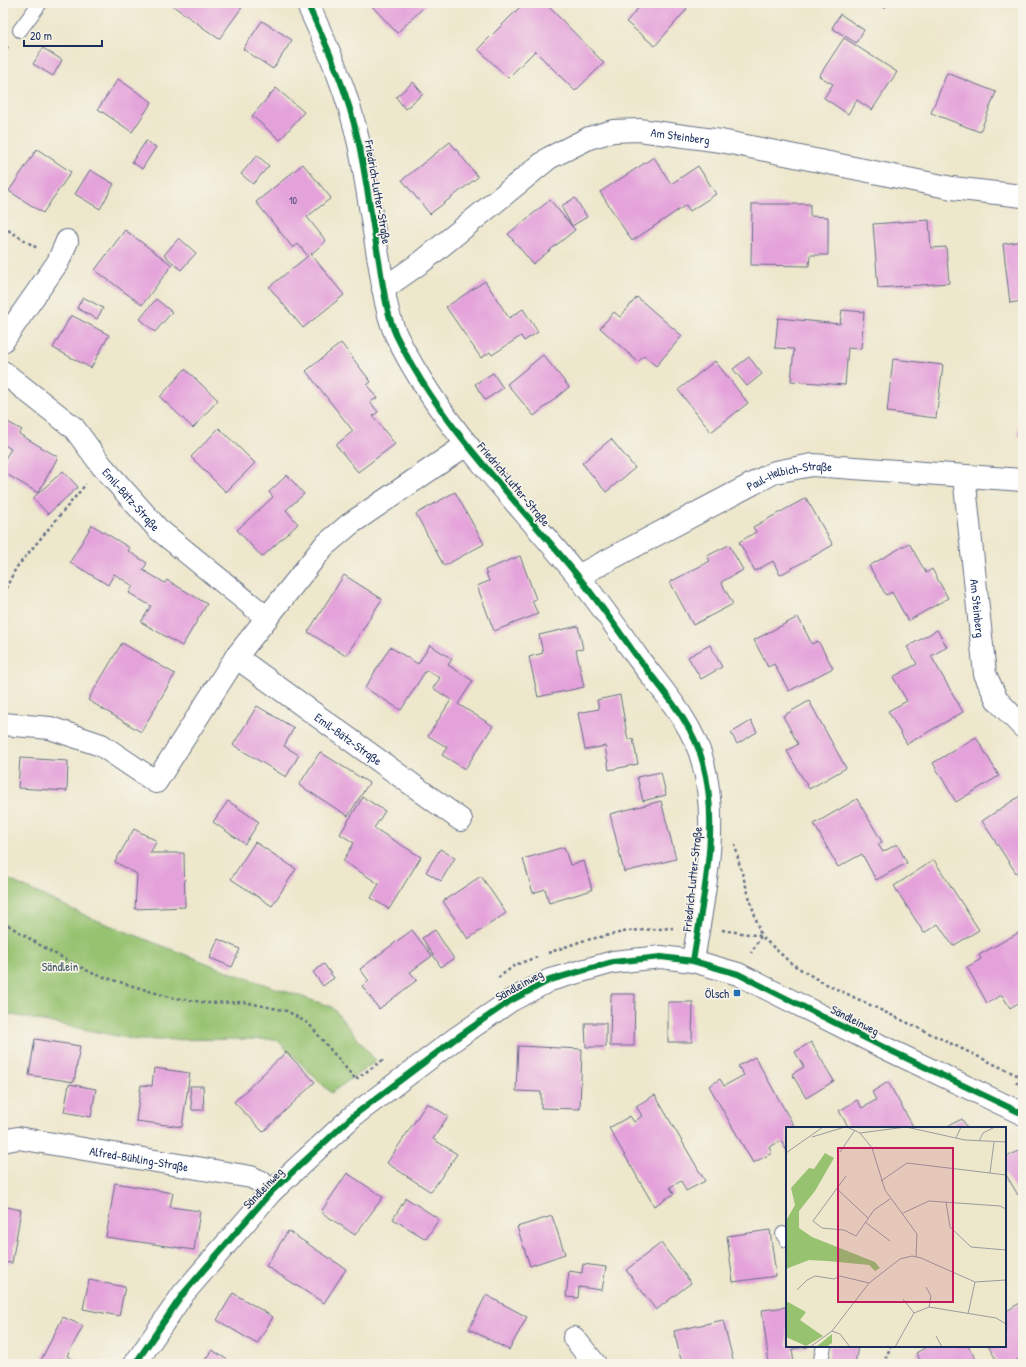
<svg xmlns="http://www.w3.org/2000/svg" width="1026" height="1367" font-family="'Patrick Hand',sans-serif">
	<rect width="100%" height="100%" fill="#f7f3e8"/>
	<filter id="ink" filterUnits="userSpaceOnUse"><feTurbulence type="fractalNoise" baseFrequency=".025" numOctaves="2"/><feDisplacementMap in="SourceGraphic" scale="8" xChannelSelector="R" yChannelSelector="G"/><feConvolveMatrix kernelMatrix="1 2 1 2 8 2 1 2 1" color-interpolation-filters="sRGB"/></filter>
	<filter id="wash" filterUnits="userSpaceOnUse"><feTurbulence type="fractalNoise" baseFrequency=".012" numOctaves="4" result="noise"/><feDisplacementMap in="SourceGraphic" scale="16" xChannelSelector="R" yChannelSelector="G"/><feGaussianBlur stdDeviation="0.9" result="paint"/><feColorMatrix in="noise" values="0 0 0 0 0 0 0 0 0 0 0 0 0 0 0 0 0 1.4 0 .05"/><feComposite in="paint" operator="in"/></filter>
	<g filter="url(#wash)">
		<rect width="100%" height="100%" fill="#ede7cc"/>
		<polygon fill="#97c371" stroke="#597968" points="3,877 91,918 240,976 332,1007 376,1061 331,1093 276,1039 137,1040 3,1013"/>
		<g id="blocks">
			<g fill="#e4a2da">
				<polygon points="169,3 238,3 243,6 219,39"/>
				<polygon points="369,3 424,3 426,5 397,33"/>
				<polygon points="524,3 545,3 604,63 575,91 535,51 508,78 478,49"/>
				<polygon points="643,3 680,3 687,9 655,46 626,22"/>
				<polygon points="876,3 888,3 885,8"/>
				<polygon points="840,14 864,30 856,43 832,28"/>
				<polygon points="262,21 292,40 273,69 243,49"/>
				<polygon points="844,38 897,72 872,110 857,100 848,114 824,98 833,84 819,76"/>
				<polygon points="43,48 62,60 53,76 33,64"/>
				<polygon points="947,73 996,92 980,132 931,113"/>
				<polygon points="118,79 152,102 132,132 98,109"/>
				<polygon points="413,82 423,94 405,109 396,97"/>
				<polygon points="276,88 304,112 280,140 252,116"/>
				<polygon points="146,141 156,147 142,169 132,162"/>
				<polygon points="450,142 478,177 430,214 402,180"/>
				<polygon points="37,149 71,172 43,213 9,191"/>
				<polygon points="257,155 269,166 253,184 241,174"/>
				<polygon points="654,157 671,184 698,166 716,194 690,211 686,205 632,241 600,192"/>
				<polygon points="303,164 331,198 307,217 326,241 311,254 344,295 303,328 269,287 308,256 298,244 293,248 256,202"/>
				<polygon points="90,170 114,184 100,209 75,194"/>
				<polygon points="575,198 587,217 572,226 561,206"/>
				<polygon points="550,200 575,230 533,264 508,234"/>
				<polygon points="752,204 810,204 810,216 828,217 828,255 810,255 809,266 751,265"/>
				<polygon points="929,220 931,248 946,247 949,283 878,288 873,224"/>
				<polygon points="125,230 172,265 142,305 95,270"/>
				<polygon points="179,238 196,253 181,270 164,255"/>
				<polygon points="1023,241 1023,301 1010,303 1003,244"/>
				<polygon points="485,281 509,318 523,309 538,332 524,341 521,336 492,355 490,352 481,358 446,307"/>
				<polygon points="83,297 103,308 97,319 77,308"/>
				<polygon points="637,297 682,336 656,366 644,356 638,362 600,328 614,312 620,317"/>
				<polygon points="156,299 172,312 155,332 140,319"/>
				<polygon points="842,310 864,312 861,349 848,348 845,385 791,381 794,349 775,348 778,318 840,324"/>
				<polygon points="71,315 109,335 91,368 53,348"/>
				<polygon points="341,343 371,382 367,385 377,398 370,402 378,412 373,416 395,444 358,472 336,445 353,431 306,371"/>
				<polygon points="543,355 569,387 534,416 507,384"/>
				<polygon points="749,357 762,374 747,386 733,369"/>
				<polygon points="893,359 943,365 936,418 887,412"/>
				<polygon points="715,361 748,403 711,432 678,390"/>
				<polygon points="185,369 218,400 193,428 160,397"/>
				<polygon points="493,373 503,388 485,400 475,384"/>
				<polygon points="1022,376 1023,376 1023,436 1018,436"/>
				<polygon points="6,421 22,430 19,434 58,457 38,493 3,472 3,462 11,449 3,444 3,427"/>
				<polygon points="219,428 255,463 226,492 191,457"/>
				<polygon points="611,439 635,468 606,492 582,463"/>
				<polygon points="63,471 78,487 48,514 33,498"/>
				<polygon points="287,475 304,494 286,510 298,524 262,557 237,530 273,497 269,492"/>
				<polygon points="455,492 484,544 444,566 416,514"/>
				<polygon points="806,498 833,545 780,575 773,561 755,571 739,542 756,532 753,527"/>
				<polygon points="92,525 130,548 128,551 147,563 143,570 165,583 167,580 207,604 182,646 141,622 151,606 129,593 133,586 114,574 108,585 70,562"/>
				<polygon points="909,543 926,573 932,569 948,598 908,621 892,592 886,595 869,566"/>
				<polygon points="729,545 743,570 721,582 733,604 693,625 670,582 710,561 707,556"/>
				<polygon points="520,556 536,599 532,601 538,614 494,631 477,586 489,581 485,570"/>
				<polygon points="344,575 382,599 346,656 308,632"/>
				<polygon points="798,617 812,644 818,641 833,668 789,691 774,664 768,667 754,640"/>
				<polygon points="578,626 583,649 576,650 584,687 538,697 529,657 543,653 539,635"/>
				<polygon points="937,630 947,647 931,656 963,712 907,744 888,711 907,701 893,677 917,664 907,647"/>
				<polygon points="122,643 175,674 141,732 88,700"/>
				<polygon points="430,645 452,659 448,665 473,681 458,704 493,726 465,769 442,755 447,747 428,736 451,700 433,688 440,678 426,670 401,710 365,688 390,647 418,664"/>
				<polygon points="710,645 722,667 701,679 688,657"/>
				<polygon points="620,695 628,740 633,739 638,764 609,770 605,746 585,750 578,713 599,709 597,700"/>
				<polygon points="809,701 846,768 809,789 787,751 798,744 783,716"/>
				<polygon points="257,706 294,728 284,746 299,755 286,777 233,745"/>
				<polygon points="751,721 757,732 737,744 731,733"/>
				<polygon points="976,737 999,776 956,802 933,763"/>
				<polygon points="320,752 369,783 348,816 299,785"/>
				<polygon points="20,758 68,761 67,791 18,788"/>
				<polygon points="661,772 666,795 643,801 637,777"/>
				<polygon points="1023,794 1023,869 1016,873 982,821"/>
				<polygon points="363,797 385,811 374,828 421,857 389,909 371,898 379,884 343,861 354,843 340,834"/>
				<polygon points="857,799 882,842 878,844 883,852 897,844 907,863 876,880 862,854 838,867 814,824"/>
				<polygon points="228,801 259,822 245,844 213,822"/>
				<polygon points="661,801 676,859 624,872 610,814"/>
				<polygon points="134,829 157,841 150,853 184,853 185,907 135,909 137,874 115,862"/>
				<polygon points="255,842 296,869 272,906 231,879"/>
				<polygon points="564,847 570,865 584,861 592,890 549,903 545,889 533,893 523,859"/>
				<polygon points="440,849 455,858 441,881 426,872"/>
				<polygon points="934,860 979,930 953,946 938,924 924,933 894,886"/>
				<polygon points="481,876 506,913 468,939 443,901"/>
				<polygon points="412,930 432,956 410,972 417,980 379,1009 362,986 369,981 360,969"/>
				<polygon points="435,930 454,959 441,967 422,938"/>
				<polygon points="1018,933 1023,942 1023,1000 1010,1008 1002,995 987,1003 967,967 981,959 979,955"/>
				<polygon points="218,939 240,949 232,967 210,958"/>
				<polygon points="324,964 334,978 323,986 313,972"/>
				<polygon points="611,994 635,994 634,1046 610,1046"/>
				<polygon points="668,1002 693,1002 692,1042 668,1042"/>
				<polygon points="585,1023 606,1023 606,1047 586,1047"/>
				<polygon points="35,1039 80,1046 74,1082 29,1075"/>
				<polygon points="811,1042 834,1081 806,1098 792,1074 804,1067 795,1052"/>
				<polygon points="518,1046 582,1049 580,1109 541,1108 541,1092 516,1091"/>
				<polygon points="286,1052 315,1082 263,1132 234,1102"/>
				<polygon points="755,1057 795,1128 787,1128 787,1151 781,1141 769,1147 772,1153 753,1163 709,1086 720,1079 724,1086 744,1075 738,1066"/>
				<polygon points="154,1068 190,1073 182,1127 136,1121 141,1085 152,1086"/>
				<polygon points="888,1082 914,1128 849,1128 839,1111 857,1100 862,1108 876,1100 872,1092"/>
				<polygon points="69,1084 96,1089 91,1117 64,1112"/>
				<polygon points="190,1086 203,1086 204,1110 192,1110"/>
				<polygon points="655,1095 705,1181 686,1191 681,1181 670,1187 674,1194 654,1206 609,1128 630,1116 634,1122 642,1116 636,1106"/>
				<polygon points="427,1103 448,1116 433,1139 457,1154 431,1192 387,1163"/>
				<polygon points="962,1119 967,1128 944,1128"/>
				<polygon points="1023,1148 1023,1192 1018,1195 1005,1173 1005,1158"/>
				<polygon points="347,1173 383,1197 355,1235 321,1212"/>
				<polygon points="115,1183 173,1193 170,1207 200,1211 194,1250 106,1237"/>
				<polygon points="406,1198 439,1219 426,1239 393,1219"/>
				<polygon points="3,1206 21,1210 12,1263 3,1262"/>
				<polygon points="552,1216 565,1254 530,1266 517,1227"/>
				<polygon points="770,1230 776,1276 733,1282 727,1236"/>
				<polygon points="288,1231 346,1269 324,1303 266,1266"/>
				<polygon points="661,1243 691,1283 656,1310 626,1270"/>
				<polygon points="583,1264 606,1267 602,1290 579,1287 578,1298 566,1297 569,1271 582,1273"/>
				<polygon points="89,1280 125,1287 119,1316 83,1309"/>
				<polygon points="233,1293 273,1317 257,1344 217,1320"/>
				<polygon points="486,1295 527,1317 509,1350 469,1329"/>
				<polygon points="1020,1303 1023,1308 1023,1356 1010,1364 999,1364 988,1346 1005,1346 1005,1312"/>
				<polygon points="787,1307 787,1346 808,1346 808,1347 792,1349 794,1363 769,1364 762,1310"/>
				<polygon points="63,1317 83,1326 67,1356 82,1364 39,1364"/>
				<polygon points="723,1320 734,1364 682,1364 674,1331"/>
				<polygon points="830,1346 858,1346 855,1364 828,1364"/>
				<polygon points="928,1346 968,1346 979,1364 922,1364 916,1353"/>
				<polygon points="212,1350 234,1364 202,1364"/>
			</g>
		</g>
	</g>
	<g filter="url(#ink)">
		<use href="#blocks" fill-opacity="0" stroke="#646f84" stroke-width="1"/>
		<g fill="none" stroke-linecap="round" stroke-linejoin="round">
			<defs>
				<g id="service">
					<polyline points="20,30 40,3"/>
					<polyline points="783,1234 787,1240"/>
					<polyline points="820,1364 824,1346"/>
				</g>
				<g id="minor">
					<path d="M307,3c22,47 41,90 52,141 8,39 13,78 20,117 4,24 7,52 17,74 44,91 118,162 181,240 22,27 41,55 61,83 24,32 55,65 65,105 17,64 0,134 -10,198"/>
					<path id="s1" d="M383,289l40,-28 126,-103 40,-20 24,-7 26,-1 82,11 231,47 71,8"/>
					<polyline points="3,341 58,262 67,241"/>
					<path id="s2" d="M3,372l71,56 28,38 56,63 109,89"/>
					<path id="s3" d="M964,476l21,198 12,26 26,27"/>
					<path id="s4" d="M578,576l197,-104 37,-7 211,15"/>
					<path id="s5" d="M236,657l225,163"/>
					<polyline points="3,724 50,728 101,745 156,782 236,657 324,546 350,524 466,445"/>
					<path id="s6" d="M3,1141l15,-3 233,39 10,5 10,10"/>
					<polyline points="574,1338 595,1364"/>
					<polyline points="135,1364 183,1294 271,1192 353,1116 455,1039 510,1001 550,980 613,962 661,957 693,961 738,974 881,1046 1023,1114"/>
				</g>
			</defs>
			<use href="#service" stroke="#646f84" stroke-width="16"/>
			<use href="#minor" stroke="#646f84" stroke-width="24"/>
			<g stroke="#646f84" stroke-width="2.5" stroke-dasharray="3 3" stroke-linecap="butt">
				<polyline points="3,54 8,46"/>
				<polyline points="3,227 37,248"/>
				<polyline points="3,594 16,568 86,484"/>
				<polyline points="735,844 739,863 761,936 751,953"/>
				<polyline points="3,922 48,950 94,974 169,997 208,1003 244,1002 287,1011 309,1024 356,1080"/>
				<polyline points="722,930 761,936 792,964 820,981 1023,1078"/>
				<polyline points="548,953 582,941 628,931 673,928"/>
				<polyline points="498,978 515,965 537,957"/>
				<polyline points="356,1079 383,1060"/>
				<polyline points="1016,1084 1023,1073"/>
				<polyline points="883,1364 891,1346"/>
			</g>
			<use href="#service" stroke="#fff" stroke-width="14"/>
			<use href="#minor" stroke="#fff" stroke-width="22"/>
			<defs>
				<g id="cycleway">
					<path d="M307,3c22,47 41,90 52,141 8,39 13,78 20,117 4,24 7,52 17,74 44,91 118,162 181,240 22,27 41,55 61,83 24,32 55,65 65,105 17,64 0,134 -10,198"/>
					<polyline points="135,1364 183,1294 271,1192 353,1116 455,1039 510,1001 550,980 613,962 661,957 693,961 738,974 881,1046 1023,1114"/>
				</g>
			</defs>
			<use href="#cycleway" stroke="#f7f3e8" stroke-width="8"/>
			<use href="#cycleway" stroke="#00873e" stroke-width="6"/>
		</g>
	</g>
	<rect fill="#1f6fb2" stroke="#f7f3e8" stroke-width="1.5" x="733" y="989" width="8" height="8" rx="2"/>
	<g text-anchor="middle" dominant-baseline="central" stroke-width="3.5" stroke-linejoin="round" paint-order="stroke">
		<g font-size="10" fill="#4d4c7d">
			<text x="293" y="200">10</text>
		</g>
		<g font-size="12" fill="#1b2f5e" stroke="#f7f3e8">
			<text stroke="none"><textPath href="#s1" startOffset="349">Am Steinberg</textPath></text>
			<text transform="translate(378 192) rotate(80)">Friedrich-Lutter-Straße</text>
			<text stroke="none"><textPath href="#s4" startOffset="236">Paul-Helbich-Straße</textPath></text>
			<text transform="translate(514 484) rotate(50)">Friedrich-Lutter-Straße</text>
			<text stroke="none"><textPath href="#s2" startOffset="182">Emil-Bätz-Straße</textPath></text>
			<text stroke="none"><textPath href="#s3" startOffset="133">Am Steinberg</textPath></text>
			<text stroke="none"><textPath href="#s5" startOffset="139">Emil-Bätz-Straße</textPath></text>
			<text transform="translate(692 879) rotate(-84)">Friedrich-Lutter-Straße</text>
			<text transform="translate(519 985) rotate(-29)">Sändleinweg</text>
			<text transform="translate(855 1020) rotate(27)">Sändleinweg</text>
			<text stroke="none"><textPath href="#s6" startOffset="138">Alfred-Bühling-Straße</textPath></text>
			<text transform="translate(263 1188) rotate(-46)">Sändleinweg</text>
		</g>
		<g font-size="12" fill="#405b64" stroke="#f7f3e8">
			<text x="60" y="966">Sändlein</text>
		</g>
		<g font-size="12" fill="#1b2f5e" stroke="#f7f3e8" text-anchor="end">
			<text x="729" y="993">Ölsch</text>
		</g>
	</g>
	<g transform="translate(786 1127)">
		<rect width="220" height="220" fill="#ede7cc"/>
		<path d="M39,26l9,5 -19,33 -16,20v17l13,9 63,25 5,6 -5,3 -6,-6 -42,-4 -18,-1 -23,9 1,-50 8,-14 -4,-17 18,-20 5,1zM2,175l18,10 -6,8 23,16 -17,10 -20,-9v-33zM46,207v9l-6,4h-10z" fill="#97c371"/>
		<path fill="none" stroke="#999da0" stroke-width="1" d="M61,0l13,6 12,15 13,42 32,44 -1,23M74,6l46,-6 59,13 41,2M26,10l33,-10M170,11l5,-11M193,14l4,-8 12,-6M54,25l15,-22M0,26l37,-26M204,46l16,2M60,49l-33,45 9,7 22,2 12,6 18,-26 16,-11M95,54l26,-18 83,10 4,-31M51,62l31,29M160,75l4,25 21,20 35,3M117,86l26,-12 71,5 6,3M79,95l25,19M140,160l5,9 -2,11M11,163l10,-10 8,-4 19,3 6,-3 29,7M117,172l11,14M182,187l7,-32M46,204l8,3 10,13M150,209l6,11M24,220l22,-16 37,-48 31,-24 12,-3 9,2 54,24 31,-2M109,220l19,-34 15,-6 67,11 10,6"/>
		<path fill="#c2185b" fill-opacity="0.15" stroke="#c2185b" stroke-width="2" d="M52,21h115v154h-115z"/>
		<rect width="220" height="220" fill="none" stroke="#1b2f5e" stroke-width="2"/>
	</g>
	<rect width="1026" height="1367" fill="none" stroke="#f7f3e8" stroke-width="16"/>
	<path d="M24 40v6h78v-6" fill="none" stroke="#1b2f5e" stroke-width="2"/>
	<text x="30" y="40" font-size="12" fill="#1b2f5e" stroke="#f7f3e8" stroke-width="3" paint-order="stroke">20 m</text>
</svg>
